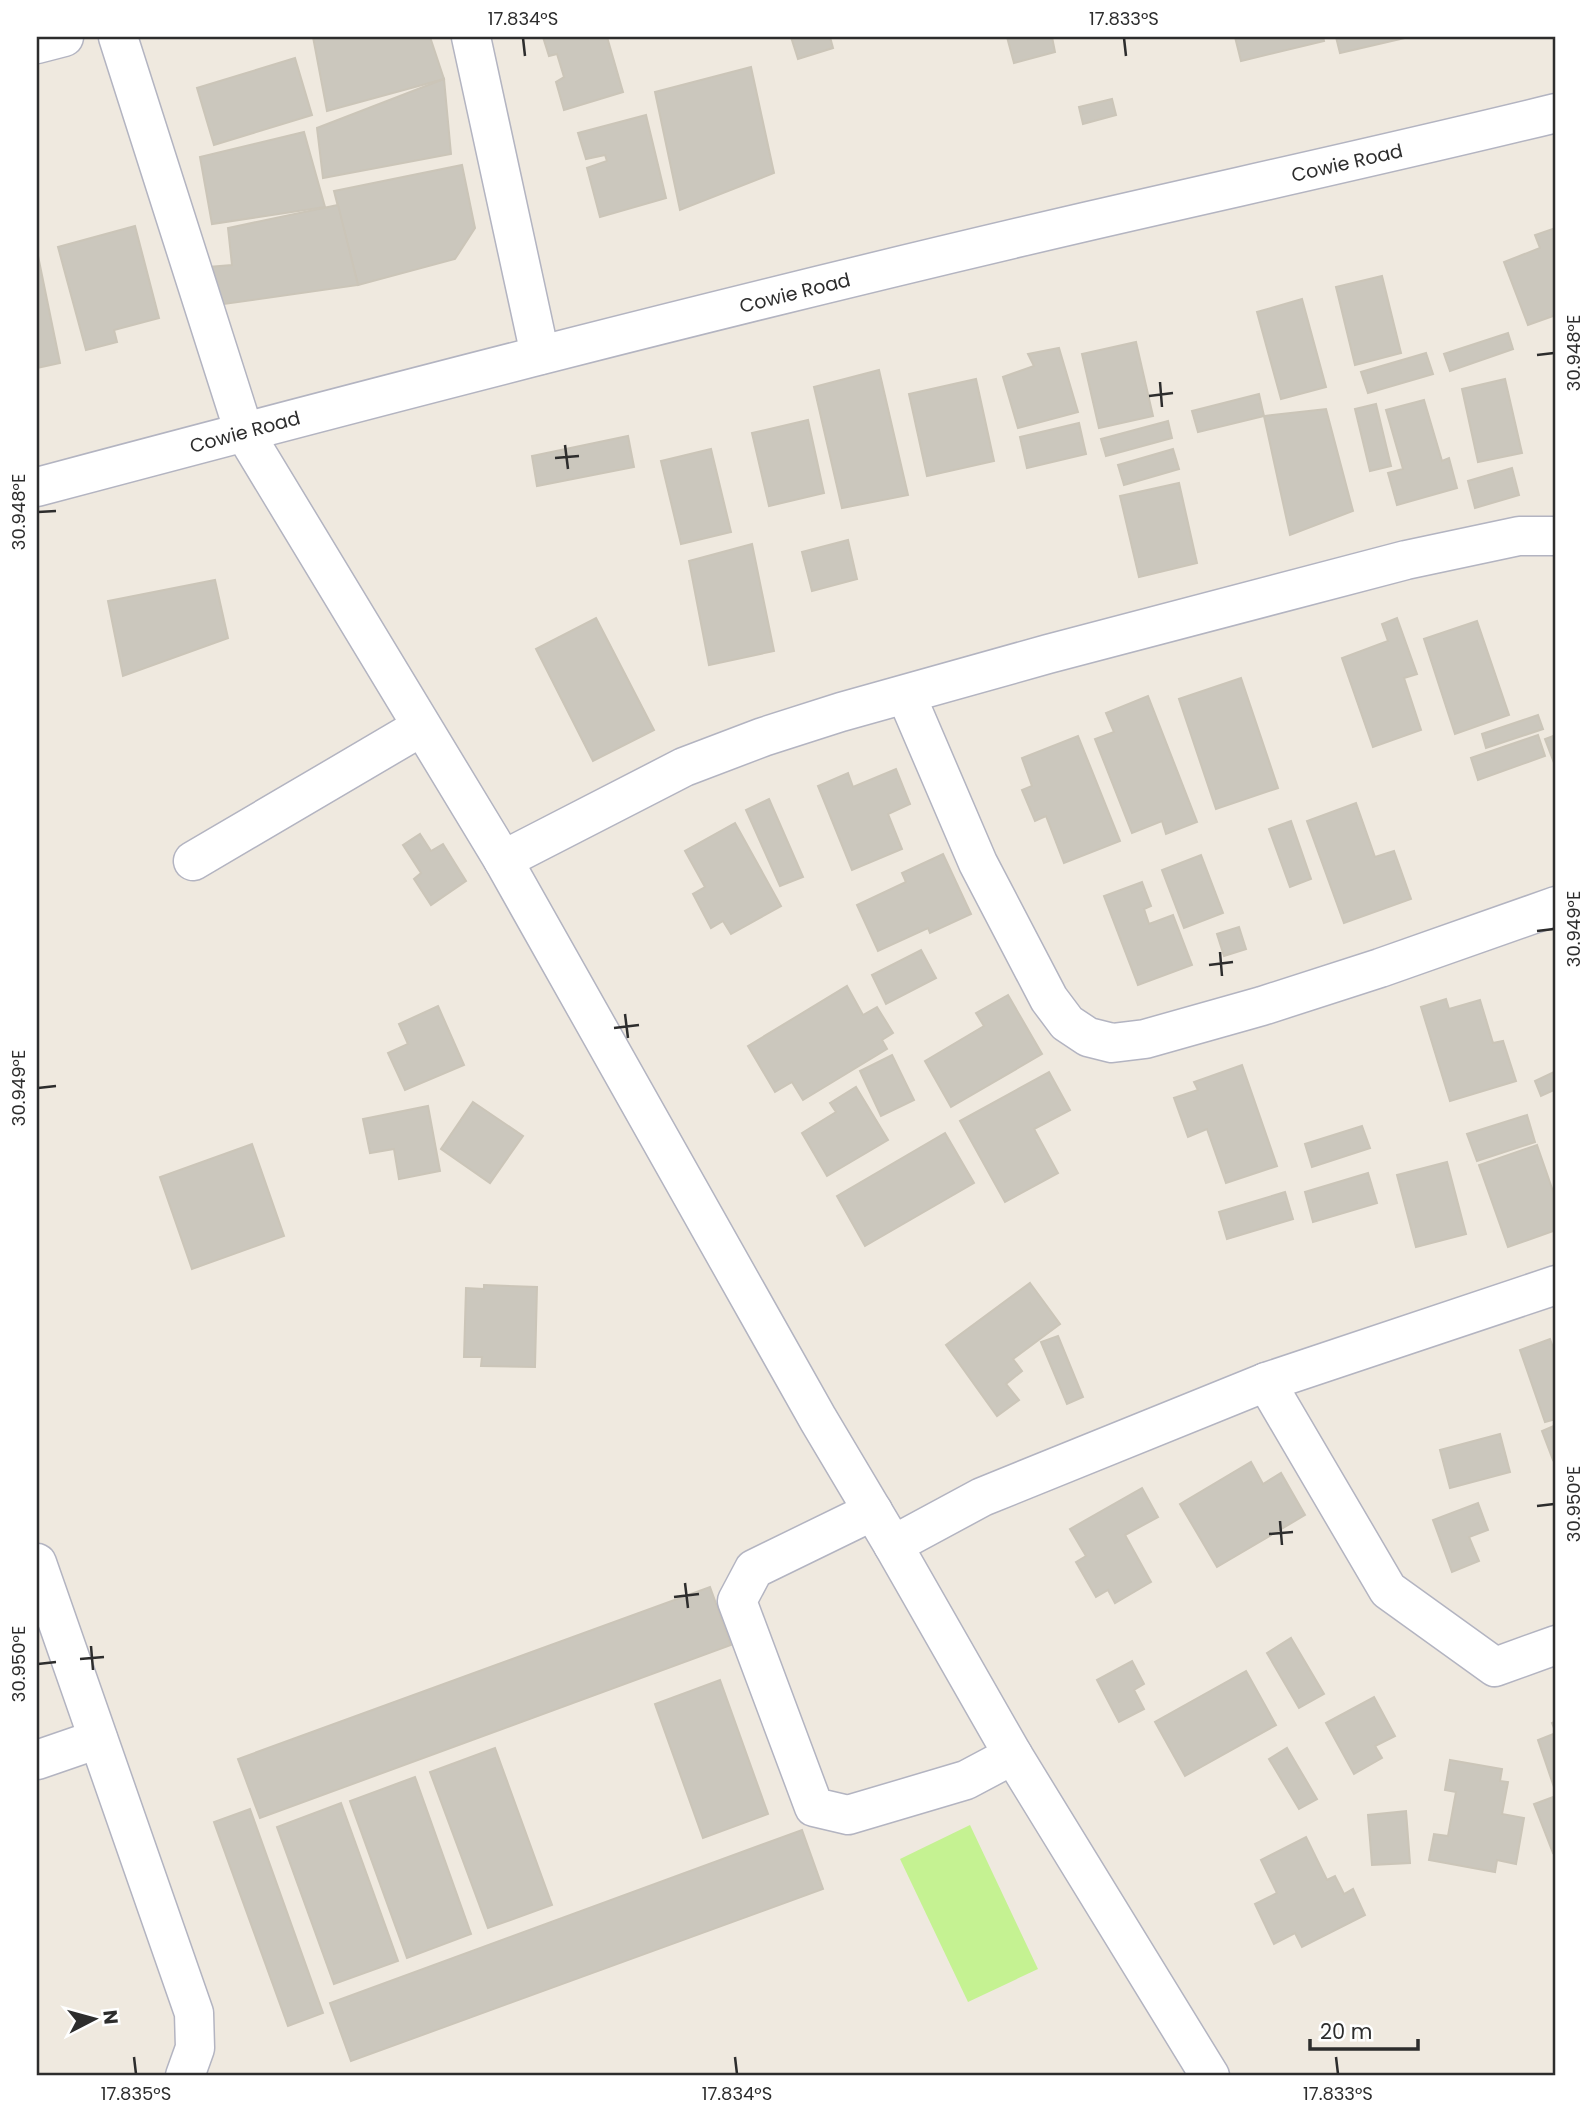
<svg xmlns="http://www.w3.org/2000/svg" width="1593" height="2113" font-family="Poppins,sans-serif">
	<rect width="100%" height="100%" fill="#efe9df"/>
	<polygon fill="#c5f292" points="970,1825 1038,1969 968,2002 900,1859"/>
	<g fill="#cbc7bd" stroke="#cbc5b8" stroke-width="2">
		<polygon points="313,37 430,37 444,79 327,111"/>
		<polygon points="543,37 607,37 623,92 564,110 556,82 564,77 557,54 549,56"/>
		<polygon points="791,37 830,37 833,48 798,59"/>
		<polygon points="1007,37 1052,37 1055,52 1014,63"/>
		<polygon points="1235,37 1323,37 1324,41 1241,61"/>
		<polygon points="1336,37 1409,37 1340,53"/>
		<polygon points="295,58 312,115 214,145 197,88"/>
		<polygon points="751,67 774,173 680,210 655,92"/>
		<polygon points="444,79 451,154 323,178 317,128"/>
		<polygon points="1112,99 1116,115 1083,124 1079,107"/>
		<polygon points="646,115 666,198 600,217 587,168 607,161 605,155 586,159 578,133"/>
		<polygon points="304,132 325,207 212,224 200,157"/>
		<polygon points="462,165 475,228 455,259 358,285 334,191"/>
		<polygon points="338,205 358,285 217,305 209,267 232,265 228,228"/>
		<polygon points="135,226 159,318 114,330 117,342 86,350 58,247"/>
		<polygon points="1556,228 1556,315 1528,325 1504,262 1540,248 1535,235"/>
		<polygon points="37,251 60,363 37,368"/>
		<polygon points="1382,276 1401,353 1355,365 1336,287"/>
		<polygon points="1302,299 1326,387 1281,399 1257,312"/>
		<polygon points="1508,333 1513,349 1450,371 1444,354"/>
		<polygon points="1136,342 1153,416 1099,428 1082,354"/>
		<polygon points="1059,348 1078,412 1018,428 1003,377 1034,366 1028,354"/>
		<polygon points="1426,353 1433,374 1368,393 1361,372"/>
		<polygon points="879,370 908,495 842,508 814,387"/>
		<polygon points="976,379 994,461 927,476 909,394"/>
		<polygon points="1505,379 1522,453 1478,462 1462,389"/>
		<polygon points="1259,394 1264,416 1198,432 1192,411"/>
		<polygon points="1424,400 1442,461 1449,458 1457,488 1397,505 1388,473 1403,469 1386,410"/>
		<polygon points="1376,404 1391,466 1370,471 1355,409"/>
		<polygon points="1326,409 1353,511 1290,535 1264,416"/>
		<polygon points="808,420 824,493 769,506 752,433"/>
		<polygon points="1168,421 1172,438 1106,456 1101,439"/>
		<polygon points="1079,423 1086,454 1027,468 1020,437"/>
		<polygon points="628,436 634,467 537,486 532,456"/>
		<polygon points="711,449 731,532 681,544 661,461"/>
		<polygon points="1173,449 1179,469 1124,485 1118,465"/>
		<polygon points="1512,468 1519,495 1475,508 1468,481"/>
		<polygon points="1179,483 1197,563 1139,577 1120,496"/>
		<polygon points="848,540 857,579 812,591 802,552"/>
		<polygon points="752,544 774,651 709,665 689,561"/>
		<polygon points="215,580 228,638 123,676 108,601"/>
		<polygon points="596,618 654,730 593,761 536,649"/>
		<polygon points="1397,618 1417,674 1404,678 1421,730 1373,747 1342,658 1388,641 1382,624"/>
		<polygon points="1477,621 1509,715 1455,734 1424,639"/>
		<polygon points="1241,678 1278,788 1216,809 1179,699"/>
		<polygon points="1148,696 1197,822 1166,834 1162,821 1132,833 1095,739 1114,732 1106,713"/>
		<polygon points="1538,715 1543,729 1486,748 1482,734"/>
		<polygon points="1538,735 1545,756 1478,780 1471,758"/>
		<polygon points="1556,735 1556,768 1545,739"/>
		<polygon points="1078,736 1120,841 1064,863 1046,816 1035,821 1022,790 1032,786 1022,758"/>
		<polygon points="896,769 910,804 888,814 902,849 852,870 818,786 848,773 853,787"/>
		<polygon points="769,799 803,877 780,886 746,810"/>
		<polygon points="1356,803 1375,857 1394,851 1411,899 1344,923 1307,821"/>
		<polygon points="1291,821 1311,879 1290,887 1269,829"/>
		<polygon points="735,823 781,906 731,934 723,921 711,928 693,894 705,887 685,851"/>
		<polygon points="420,834 431,851 443,844 466,881 431,905 414,879 421,873 403,845"/>
		<polygon points="943,854 971,914 930,933 928,928 878,951 857,905 906,882 902,873"/>
		<polygon points="1201,855 1223,913 1184,928 1162,870"/>
		<polygon points="1142,882 1151,906 1144,909 1149,924 1173,915 1192,965 1138,985 1104,896"/>
		<polygon points="1239,927 1246,949 1224,956 1217,934"/>
		<polygon points="921,950 936,978 886,1004 872,975"/>
		<polygon points="847,986 863,1015 877,1007 893,1033 882,1040 887,1049 803,1100 792,1082 775,1092 748,1046"/>
		<polygon points="1008,995 1042,1054 951,1107 925,1061 984,1026 976,1013"/>
		<polygon points="1446,999 1449,1009 1480,1000 1493,1043 1503,1041 1516,1081 1450,1101 1421,1007"/>
		<polygon points="438,1006 464,1065 405,1090 388,1053 408,1044 399,1024"/>
		<polygon points="892,1055 914,1100 881,1116 860,1071"/>
		<polygon points="1242,1065 1277,1166 1226,1183 1207,1129 1188,1137 1174,1098 1198,1090 1194,1082"/>
		<polygon points="1556,1071 1556,1089 1541,1096 1535,1081"/>
		<polygon points="1049,1072 1070,1110 1034,1129 1058,1173 1005,1202 960,1121"/>
		<polygon points="856,1087 888,1140 827,1176 802,1133 836,1112 830,1103"/>
		<polygon points="473,1102 523,1136 490,1183 441,1149"/>
		<polygon points="428,1106 440,1171 399,1179 394,1149 370,1153 363,1119"/>
		<polygon points="1527,1115 1535,1142 1477,1161 1467,1134"/>
		<polygon points="1362,1126 1370,1148 1312,1167 1305,1144"/>
		<polygon points="945,1133 974,1183 865,1246 837,1196"/>
		<polygon points="252,1144 284,1236 192,1269 160,1177"/>
		<polygon points="1537,1145 1556,1200 1556,1230 1508,1247 1479,1165"/>
		<polygon points="1447,1162 1466,1234 1416,1247 1397,1175"/>
		<polygon points="1368,1173 1377,1203 1313,1222 1305,1192"/>
		<polygon points="1285,1192 1293,1219 1227,1239 1219,1212"/>
		<polygon points="1030,1283 1060,1324 1013,1359 1022,1371 1006,1384 1019,1400 997,1416 946,1345"/>
		<polygon points="484,1285 537,1287 535,1367 481,1366 482,1357 464,1357 466,1288 484,1289"/>
		<polygon points="1058,1336 1083,1397 1067,1404 1041,1342"/>
		<polygon points="1550,1339 1556,1356 1556,1419 1545,1422 1520,1350"/>
		<polygon points="1556,1425 1556,1458 1553,1460 1542,1431"/>
		<polygon points="1500,1434 1510,1472 1450,1488 1440,1450"/>
		<polygon points="1251,1462 1263,1484 1281,1473 1305,1515 1217,1567 1180,1504"/>
		<polygon points="1142,1488 1158,1517 1125,1535 1151,1582 1115,1603 1108,1590 1096,1597 1076,1562 1086,1556 1070,1529"/>
		<polygon points="1478,1503 1488,1530 1469,1537 1479,1561 1452,1572 1433,1520"/>
		<polygon points="710,1587 731,1645 260,1818 238,1759"/>
		<polygon points="1291,1638 1324,1694 1299,1708 1267,1653"/>
		<polygon points="1132,1661 1144,1684 1134,1690 1144,1709 1119,1722 1097,1680"/>
		<polygon points="1246,1671 1276,1725 1185,1776 1155,1722"/>
		<polygon points="720,1680 768,1814 703,1838 655,1704"/>
		<polygon points="1374,1697 1395,1736 1375,1746 1382,1758 1354,1774 1326,1723"/>
		<polygon points="1556,1721 1556,1793 1538,1740 1556,1733 1552,1723"/>
		<polygon points="495,1748 552,1905 488,1928 430,1772"/>
		<polygon points="1287,1748 1317,1799 1299,1809 1269,1759"/>
		<polygon points="1450,1760 1502,1769 1500,1781 1508,1782 1502,1814 1524,1818 1516,1864 1497,1860 1495,1872 1429,1860 1434,1834 1448,1836 1456,1792 1445,1790"/>
		<polygon points="415,1777 471,1934 407,1958 350,1801"/>
		<polygon points="1556,1796 1556,1852 1553,1853 1534,1804"/>
		<polygon points="341,1803 398,1961 334,1984 277,1827"/>
		<polygon points="250,1809 323,2013 288,2026 214,1822"/>
		<polygon points="1406,1811 1410,1863 1372,1865 1368,1815"/>
		<polygon points="802,1830 823,1889 351,2061 330,2003"/>
		<polygon points="1306,1837 1327,1880 1335,1876 1344,1894 1353,1889 1365,1915 1302,1947 1295,1933 1274,1944 1255,1904 1277,1893 1261,1860"/>
	</g>
	<g fill="none" stroke-linecap="round" stroke-linejoin="round">
		<defs>
			<g id="minor">
				<polyline points="118,37 244,432 503,860 818,1419 893,1545 1013,1755 1210,2076"/>
				<polyline points="471,37 540,355"/>
				<polyline points="37,44 64,37"/>
				<path d="M37,487c349,-93 699,-184 1052,-266 156,-36 312,-70 467,-108"/>
				<polyline points="906,695 978,863 1049,999 1067,1023 1088,1037 1112,1043 1145,1039 1262,1006 1380,968 1556,906"/>
				<polyline points="503,860 684,767 763,737 841,712 1048,654 1406,560 1519,536 1556,536"/>
				<polyline points="193,861 421,727"/>
				<polyline points="1266,1382 1388,1590 1495,1667 1556,1645"/>
				<polyline points="873,1511 754,1569 737,1601 814,1807 848,1815 966,1780 1013,1755"/>
				<polyline points="893,1545 982,1497 1266,1382 1556,1285"/>
				<polyline points="37,1563 194,2013 195,2048 185,2076"/>
				<polyline points="37,1760 98,1739"/>
			</g>
		</defs>
		<use href="#minor" stroke="#b3b4c1" stroke-width="41"/>
		<use href="#minor" stroke="#fff" stroke-width="38"/>
	</g>
	<path fill="none" stroke="#2d2d2d" stroke-width="2.5" d="M523,38l2,18M1124,38l2,18M1537,355l17,-2M1160,382l2,25M1149,396l24,-3M565,445l3,24M555,458l24,-2M38,512l18,-1M1537,931l17,-2M1220,952l2,24M1209,965l24,-3M625,1014l3,24M614,1028l25,-3M38,1088l18,-2M1537,1506l17,-2M1280,1521l2,24M1269,1534l24,-2M685,1583l3,25M674,1597l25,-3M91,1646l2,24M80,1659l24,-2M38,1664l18,-2M134,2057l2,17M735,2057l2,17M1336,2057l2,17"/>
	<g text-anchor="middle" dominant-baseline="central" stroke-width="7" stroke-linejoin="round" paint-order="stroke">
		<g font-size="19" fill="#2d2d2d" stroke="#fff">
			<text transform="translate(1347 163) rotate(-13)">Cowie Road</text>
			<text transform="translate(795 293) rotate(-14)">Cowie Road</text>
			<text transform="translate(245 432) rotate(-15)">Cowie Road</text>
		</g>
	</g>
	<rect width="1593" height="2113" fill="none" stroke="#ffffff" stroke-width="77"/>
	<g transform="translate(94 2019) rotate(84)" stroke="#ffffff" stroke-width="5" paint-order="stroke">
	<path d="M0-5L12 26L0 18L-12 26Z" fill="#2d2d2d"/>
	<text y="-10" font-size="19" font-weight="bold" text-anchor="middle" fill="#2d2d2d">N</text>
	</g>
	<path d="M1310 2039v10h108v-10" fill="none" stroke="#2d2d2d" stroke-width="3.5"/>
	<text x="1320" y="2039" font-size="21" fill="#2d2d2d" stroke="#ffffff" stroke-width="5" paint-order="stroke">20 m</text>
	<rect x="38" y="38" width="1516" height="2036" fill="none" stroke="#2d2d2d" stroke-width="2.5"/>
	<g font-size="18" text-anchor="middle" fill="#2d2d2d">
		<text x="523" y="25">17.834°S</text>
		<text x="1124" y="25">17.833°S</text>
		<text transform="translate(1574 353) rotate(-90)" y="6">30.948°E</text>
		<text transform="translate(19 512) rotate(-90)" y="6">30.948°E</text>
		<text transform="translate(1574 929) rotate(-90)" y="6">30.949°E</text>
		<text transform="translate(19 1088) rotate(-90)" y="6">30.949°E</text>
		<text transform="translate(1574 1504) rotate(-90)" y="6">30.950°E</text>
		<text transform="translate(19 1664) rotate(-90)" y="6">30.950°E</text>
		<text x="136" y="2100">17.835°S</text>
		<text x="737" y="2100">17.834°S</text>
		<text x="1338" y="2100">17.833°S</text>
	</g>
</svg>
